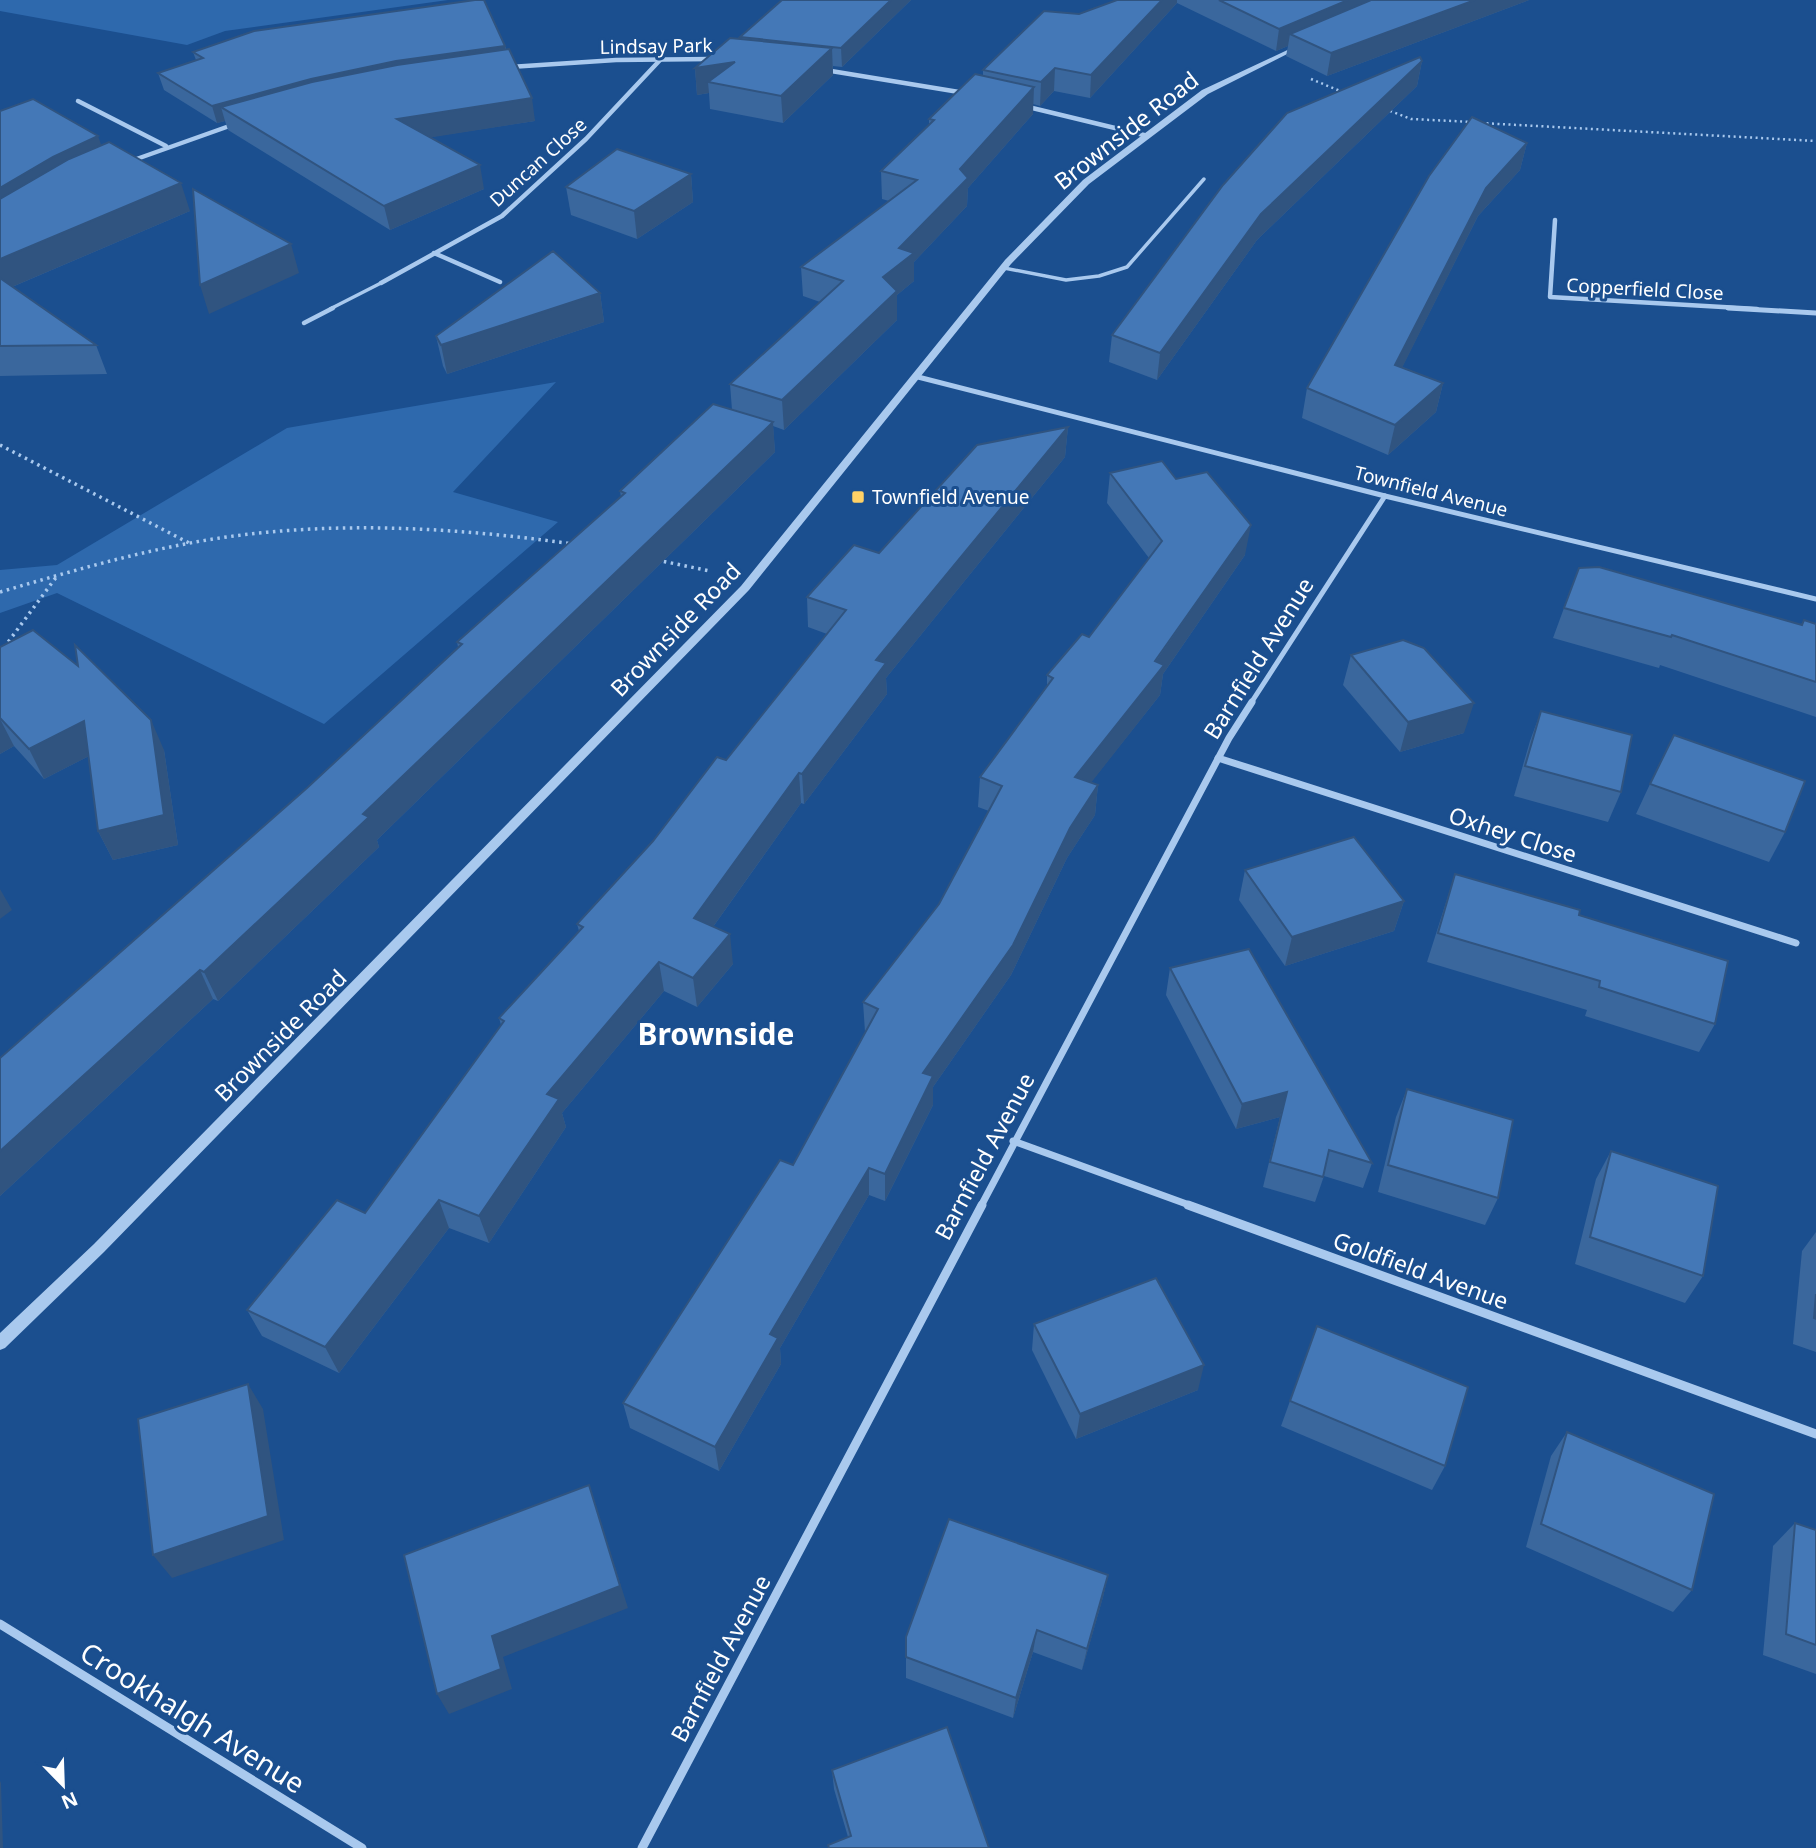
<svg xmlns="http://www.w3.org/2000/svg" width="1816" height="1848" font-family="'Noto Sans',sans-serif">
	<rect width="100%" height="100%" fill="#1b4f8f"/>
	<g fill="#2e69ad">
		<polygon points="0,0 448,0 225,31 187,45 0,11"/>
		<polygon points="556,382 453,492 558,522 324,724 57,593 0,613 0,570 57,565 287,428"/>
	</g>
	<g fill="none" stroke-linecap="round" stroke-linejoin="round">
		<g stroke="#a9c9ee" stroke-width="2.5" stroke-dasharray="2 3.5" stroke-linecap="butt">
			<polyline points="1311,79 1345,93"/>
			<polyline points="1385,109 1411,119 1473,122"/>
			<polyline points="1481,123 1816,141"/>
		</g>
		<g stroke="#a9c9ee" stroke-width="3.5" stroke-dasharray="2.5 4.5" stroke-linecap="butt">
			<polyline points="0,445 189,543"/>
			<polyline points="657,560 710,571"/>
			<path d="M0,592c69,-20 136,-40 207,-52 121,-20 245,-13 366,4"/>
			<polyline points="0,653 57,576"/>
		</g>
		<g stroke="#a9c9ee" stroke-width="3.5">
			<polyline points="1004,268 1066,280 1099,276 1127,267 1204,179"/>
			<polyline points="330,309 381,283"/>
		</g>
		<polyline stroke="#a9c9ee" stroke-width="4.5" points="304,323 333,308"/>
		<g stroke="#a9c9ee" stroke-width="4.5">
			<polyline points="510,67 616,60 712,59"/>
			<polyline points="825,70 965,93"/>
			<polyline points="78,101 166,146"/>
			<polyline points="1024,106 1148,136"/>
			<polyline points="131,161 235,124"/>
			<polyline points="1555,220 1550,297 1757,309"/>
			<polyline points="434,253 500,282"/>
			<polyline points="381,283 502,216 586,139 661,59"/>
		</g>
		<g stroke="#a9c9ee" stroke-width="5">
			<polyline points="1728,308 1816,313"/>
			<polyline points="918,377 1385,496 1816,599"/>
			<polyline points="1251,703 1385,496"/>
		</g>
		<g stroke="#a9c9ee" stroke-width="7">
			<polyline points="1218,758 1796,943"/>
			<polyline points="1013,1141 1192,1206"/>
			<polyline points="981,1206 1229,738 1252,702"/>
		</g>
		<g stroke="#a9c9ee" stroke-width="9">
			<polyline points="1188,1205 1816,1434"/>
			<polyline points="0,1624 362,1848"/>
			<polyline points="642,1848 982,1205"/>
		</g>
		<polygon fill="#a9c9ee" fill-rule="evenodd" points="1298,45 1303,46 1208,94 1089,184 1011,264 749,590 104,1252 5,1348 0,1350 0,1333 94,1244 741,586 1005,260 1083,180 1202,90"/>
	</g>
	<g fill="#3a679d">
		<polygon points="782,0 911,0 842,67 833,66 833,75 783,123 710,109 709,93 697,95 695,68 741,39 740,37"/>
		<polygon points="1117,0 1529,0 1327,76 1286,56 1288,46 1276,51 1177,3 1090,98 1054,91 1040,106 1033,104 1033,114 968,188 967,206 914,262 914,281 897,295 897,320 784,430 773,426 775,452 377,840 379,847 218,1001 213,999 0,1196 0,1058 307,788 458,647 457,642 621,497 620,491 732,410 730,384 820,302 803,296 801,267 889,201 882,199 881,171 929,126 929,119 983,76 983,70 1079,14"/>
		<polygon points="505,46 535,121 430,137 484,189 390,230 228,130 225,121 217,123 164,90 158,73 196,60 193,52"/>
		<polygon points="1422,61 1417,86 1257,240 1157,380 1109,362 1112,335"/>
		<polygon points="0,111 102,145 190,211 12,287 96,345 107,374 0,376"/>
		<polygon points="1527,143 1520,170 1478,216 1402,367 1443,383 1436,412 1388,455 1302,418 1307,388"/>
		<polygon points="691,174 693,202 637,239 571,215 566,187"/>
		<polygon points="600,293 604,322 447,374 443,366 436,336"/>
		<polygon points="1068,427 1065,457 886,678 887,694 804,804 801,803 713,927 733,964 697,1007 664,991 562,1113 566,1127 489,1243 449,1228 339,1373 262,1336 247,1310 365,1213 501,1025 499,1018 579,931 577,924 653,841 726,760 827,634 808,627 807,597 879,553"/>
		<polygon points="1110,473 1176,479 1245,555 1163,674 1160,695 1091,782 1098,785 1095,815 1067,858 1011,975 933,1087 933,1105 885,1201 869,1195 780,1348 781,1364 719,1471 630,1428 623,1403 793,1165 865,1032 863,1002 939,904 989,811 978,807 980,777 1047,687 1047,675 1089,637 1149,558 1107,503"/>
		<polygon points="1564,608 1801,625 1804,620 1816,624 1816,717 1660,665 1659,668 1553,638"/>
		<polygon points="0,647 164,750 178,845 113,860 98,831 89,756 44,779 14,746 0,754"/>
		<polygon points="1351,655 1464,733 1400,752 1343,685"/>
		<polygon points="1541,711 1621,792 1608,822 1514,796 1530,741"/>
		<polygon points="1650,784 1785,832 1769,862 1636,814"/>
		<polygon points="1245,870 1404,901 1394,931 1285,966 1239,900"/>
		<polygon points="1455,874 1579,915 1715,1024 1699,1052 1585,1016 1587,1010 1427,962"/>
		<polygon points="1170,968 1372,1163 1363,1188 1324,1176 1315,1202 1263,1187 1280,1117 1236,1129 1166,995"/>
		<polygon points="1407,1089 1498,1198 1485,1225 1378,1192 1396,1117"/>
		<polygon points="1611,1151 1703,1276 1685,1303 1575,1264 1596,1179"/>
		<polygon points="1816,1232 1816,1352 1793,1344 1802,1251"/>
		<polygon points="1034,1324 1198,1390 1076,1439 1032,1350"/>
		<polygon points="1317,1326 1445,1466 1432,1490 1281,1426"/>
		<polygon points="1567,1432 1692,1590 1673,1612 1526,1547 1551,1456"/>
		<polygon points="1795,1523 1816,1530 1816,1674 1763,1655 1773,1546"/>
		<polygon points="1108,1575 1103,1597 1082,1670 1033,1652 1013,1718 906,1678 906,1637"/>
		<polygon points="832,1770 989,1848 848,1837 834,1789"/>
	</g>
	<g fill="#305480">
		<polygon points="891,0 911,0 842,67 841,48"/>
		<polygon points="1162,0 1177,0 1177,3 1090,98 1091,75"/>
		<polygon points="1348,0 1397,0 1290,34 1288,46 1276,51 1279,29"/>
		<polygon points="1475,0 1529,0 1327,76 1331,53"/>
		<polygon points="505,46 508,62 221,107 225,121 217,123 212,106 311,79 396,61"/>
		<polygon points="832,48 833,75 783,123 781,96"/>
		<polygon points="1422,61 1417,86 1257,240 1157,380 1160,353 1261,214"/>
		<polygon points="735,62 708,82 709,93 697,95 695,68"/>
		<polygon points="1055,68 1054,91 1040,106 1041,82"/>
		<polygon points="1034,87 1033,114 968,188 967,206 914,262 914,281 897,295 897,320 784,430 782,400 883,277 899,248 960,169"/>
		<polygon points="532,98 535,121 402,142 397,119"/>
		<polygon points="98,136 108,164 0,222 0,188 53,157"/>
		<polygon points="1527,143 1520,170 1478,216 1389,394 1395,365 1486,188"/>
		<polygon points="480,165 484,189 390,230 384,206"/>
		<polygon points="691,174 693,202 637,239 634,211"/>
		<polygon points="181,183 190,211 0,292 0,259"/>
		<polygon points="291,244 299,273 209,314 200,285"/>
		<polygon points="600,293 604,322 447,374 441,345"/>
		<polygon points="1443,383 1436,412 1388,455 1395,425"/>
		<polygon points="773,422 775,452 377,840 379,847 218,1001 204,972 363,814"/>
		<polygon points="1068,427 1065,457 886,678 887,694 804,804 802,774 876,660"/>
		<polygon points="1251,525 1245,555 1163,674 1160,695 1072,807 1075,777"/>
		<polygon points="1474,703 1464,733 1400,752 1408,722"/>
		<polygon points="0,719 14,746 0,754"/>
		<polygon points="151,720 164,750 178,845 113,860 98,831"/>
		<polygon points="84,721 99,751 44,779 29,749"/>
		<polygon points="799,773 801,803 698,948 694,918"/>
		<polygon points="1098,785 1095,815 1067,858 1011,975 933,1087 933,1105 885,1201 885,1174 923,1073 1070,828"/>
		<polygon points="0,889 12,910 0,919"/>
		<polygon points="1404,901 1394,931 1285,966 1292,937"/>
		<polygon points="730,934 733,964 697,1007 693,978"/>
		<polygon points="659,962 664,991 562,1113 566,1127 489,1243 479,1216 547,1094"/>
		<polygon points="200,970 213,999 0,1196 0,1151"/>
		<polygon points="1287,1092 1280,1117 1236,1129 1242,1104"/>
		<polygon points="869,1168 869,1195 780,1348 781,1364 719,1471 715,1447 770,1334"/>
		<polygon points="439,1200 449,1228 339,1373 325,1347"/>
		<polygon points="1204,1365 1198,1390 1076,1439 1080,1414"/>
		<polygon points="248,1384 263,1409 284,1540 172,1578 153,1555"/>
		<polygon points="589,1485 628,1608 503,1657 512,1689 449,1714 437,1694 492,1636"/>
		<polygon points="1108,1575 1103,1597 1082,1670 1087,1649"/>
		<polygon points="1037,1630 1033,1652 1013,1718 1016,1698"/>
		<polygon points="0,1781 1,1783 3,1848 0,1848"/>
	</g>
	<g fill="#4478b7" stroke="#305480" stroke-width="2">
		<polygon points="475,0 484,0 505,46 396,61 311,79 212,106 158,73 203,58 193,52 254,31"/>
		<polygon points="782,0 891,0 841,48 740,37"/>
		<polygon points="1117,0 1162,0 1091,75 1055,68 1041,82 983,70 1044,11 1079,14"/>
		<polygon points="1219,0 1348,0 1279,29"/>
		<polygon points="1371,0 1475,0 1331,53 1290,34"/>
		<polygon points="730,38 832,48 781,96 708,82 735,62 695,68"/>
		<polygon points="509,49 532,98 397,119 480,165 384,206 221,107 312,82 397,65"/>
		<polygon points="1420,57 1422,61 1261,214 1160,353 1112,335 1223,185 1287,113"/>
		<polygon points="975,74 1034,87 960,169 968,178 899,248 914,253 883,277 897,291 782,400 730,384 843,281 801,267 917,180 881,171 934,120 929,119"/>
		<polygon points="33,99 98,136 53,157 0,188 0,111"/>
		<polygon points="1472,117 1527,143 1486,188 1395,365 1443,383 1395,425 1307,388 1429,176"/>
		<polygon points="109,142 181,183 0,259 0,199 69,159"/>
		<polygon points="617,149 691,174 634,211 566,187"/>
		<polygon points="193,189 291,244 200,285"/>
		<polygon points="553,251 600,293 441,345 436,336"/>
		<polygon points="0,278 96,345 0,346"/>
		<polygon points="713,404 773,422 363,814 369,817 204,972 200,970 0,1151 0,1058 307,788 462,644 457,642 625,493 620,491"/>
		<polygon points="1068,427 876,660 886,663 802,774 799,773 694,918 730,934 693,978 659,962 547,1094 559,1099 479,1216 439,1200 325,1347 247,1310 337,1200 365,1213 504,1021 499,1018 583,927 577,924 653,841 717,757 726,760 846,610 807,597 854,545 879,553 977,445"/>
		<polygon points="1162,461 1176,479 1207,472 1251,525 1155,661 1164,665 1075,777 1098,785 1070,828 1013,945 923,1073 933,1076 885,1174 869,1168 770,1334 778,1338 715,1447 623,1403 780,1160 793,1165 878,1009 863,1002 939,904 1002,786 980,777 1053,678 1047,675 1082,634 1089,637 1162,541 1110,473"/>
		<polygon points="1599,567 1802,625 1804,620 1816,624 1816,682 1672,635 1671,637 1564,608 1579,568"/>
		<polygon points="33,630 78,666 75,645 151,720 164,815 98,831 84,721 29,749 0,718 0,647"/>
		<polygon points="1403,640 1424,648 1474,703 1408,722 1351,655"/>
		<polygon points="1541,711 1632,735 1621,792 1525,766"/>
		<polygon points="1674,735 1805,781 1785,832 1650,784"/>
		<polygon points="1354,837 1404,901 1292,937 1245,870"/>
		<polygon points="1455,874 1580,910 1579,915 1728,961 1715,1024 1599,987 1600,981 1438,933"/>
		<polygon points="1249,949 1372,1163 1329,1150 1323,1177 1270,1162 1287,1092 1242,1104 1170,968"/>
		<polygon points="1407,1089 1513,1120 1498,1198 1388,1165"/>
		<polygon points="1611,1151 1718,1186 1703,1276 1590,1237"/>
		<polygon points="1156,1278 1204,1365 1080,1414 1034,1324"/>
		<polygon points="1816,1294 1816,1319 1814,1318"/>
		<polygon points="1317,1326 1468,1387 1445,1466 1290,1401"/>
		<polygon points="248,1384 268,1516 153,1555 138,1419"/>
		<polygon points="1567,1432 1714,1494 1692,1590 1541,1524"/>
		<polygon points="589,1485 620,1586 492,1636 501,1669 437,1694 404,1555"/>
		<polygon points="949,1519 1108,1575 1087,1649 1037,1630 1016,1698 906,1657 906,1637"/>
		<polygon points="1795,1523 1816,1530 1816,1645 1786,1634"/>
		<polygon points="947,1727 989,1848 829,1848 828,1845 851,1836 832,1770"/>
	</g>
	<rect fill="#ffd166" stroke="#1b4f8f" stroke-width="2.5" x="851" y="490" width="14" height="14" rx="3.5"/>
	<g text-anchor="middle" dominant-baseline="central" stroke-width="6" stroke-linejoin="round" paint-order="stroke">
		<g font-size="19" fill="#fff" stroke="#1b4f8f">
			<text transform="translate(656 46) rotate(-1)">Lindsay Park</text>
			<text transform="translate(538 162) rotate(-42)">Duncan Close</text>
			<text transform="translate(1645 289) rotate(3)">Copperfield Close</text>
			<text transform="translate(1431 491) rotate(14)">Townfield Avenue</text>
		</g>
		<g font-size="19" fill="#fff" stroke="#1b4f8f" text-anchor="start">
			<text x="872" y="497">Townfield Avenue</text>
		</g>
		<g font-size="23" fill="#fff" stroke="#1b4f8f">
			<text transform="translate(1126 130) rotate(-38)">Brownside Road</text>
			<text transform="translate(675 629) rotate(-46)">Brownside Road</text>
			<text transform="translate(1258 658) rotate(-58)">Barnfield Avenue</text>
			<text transform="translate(1513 834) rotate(18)">Oxhey Close</text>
			<text transform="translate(280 1035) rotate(-45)">Brownside Road</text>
			<text transform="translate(984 1156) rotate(-62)">Barnfield Avenue</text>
			<text transform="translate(1421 1270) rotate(20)">Goldfield Avenue</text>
			<text transform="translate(720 1658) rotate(-62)">Barnfield Avenue</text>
		</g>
		<g font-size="28" fill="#fff" stroke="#1b4f8f">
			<text transform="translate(193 1717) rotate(32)">Crookhalgh Avenue</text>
		</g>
		<g font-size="30" font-weight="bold" fill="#fff" stroke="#1b4f8f">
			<text x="716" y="1033">Brownside</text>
		</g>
	</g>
	<g transform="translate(63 1785) rotate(157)" stroke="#1b4f8f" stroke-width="5" paint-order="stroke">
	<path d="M0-5L12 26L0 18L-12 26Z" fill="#ffffff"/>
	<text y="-10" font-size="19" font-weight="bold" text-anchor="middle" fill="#ffffff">N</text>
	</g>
</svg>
